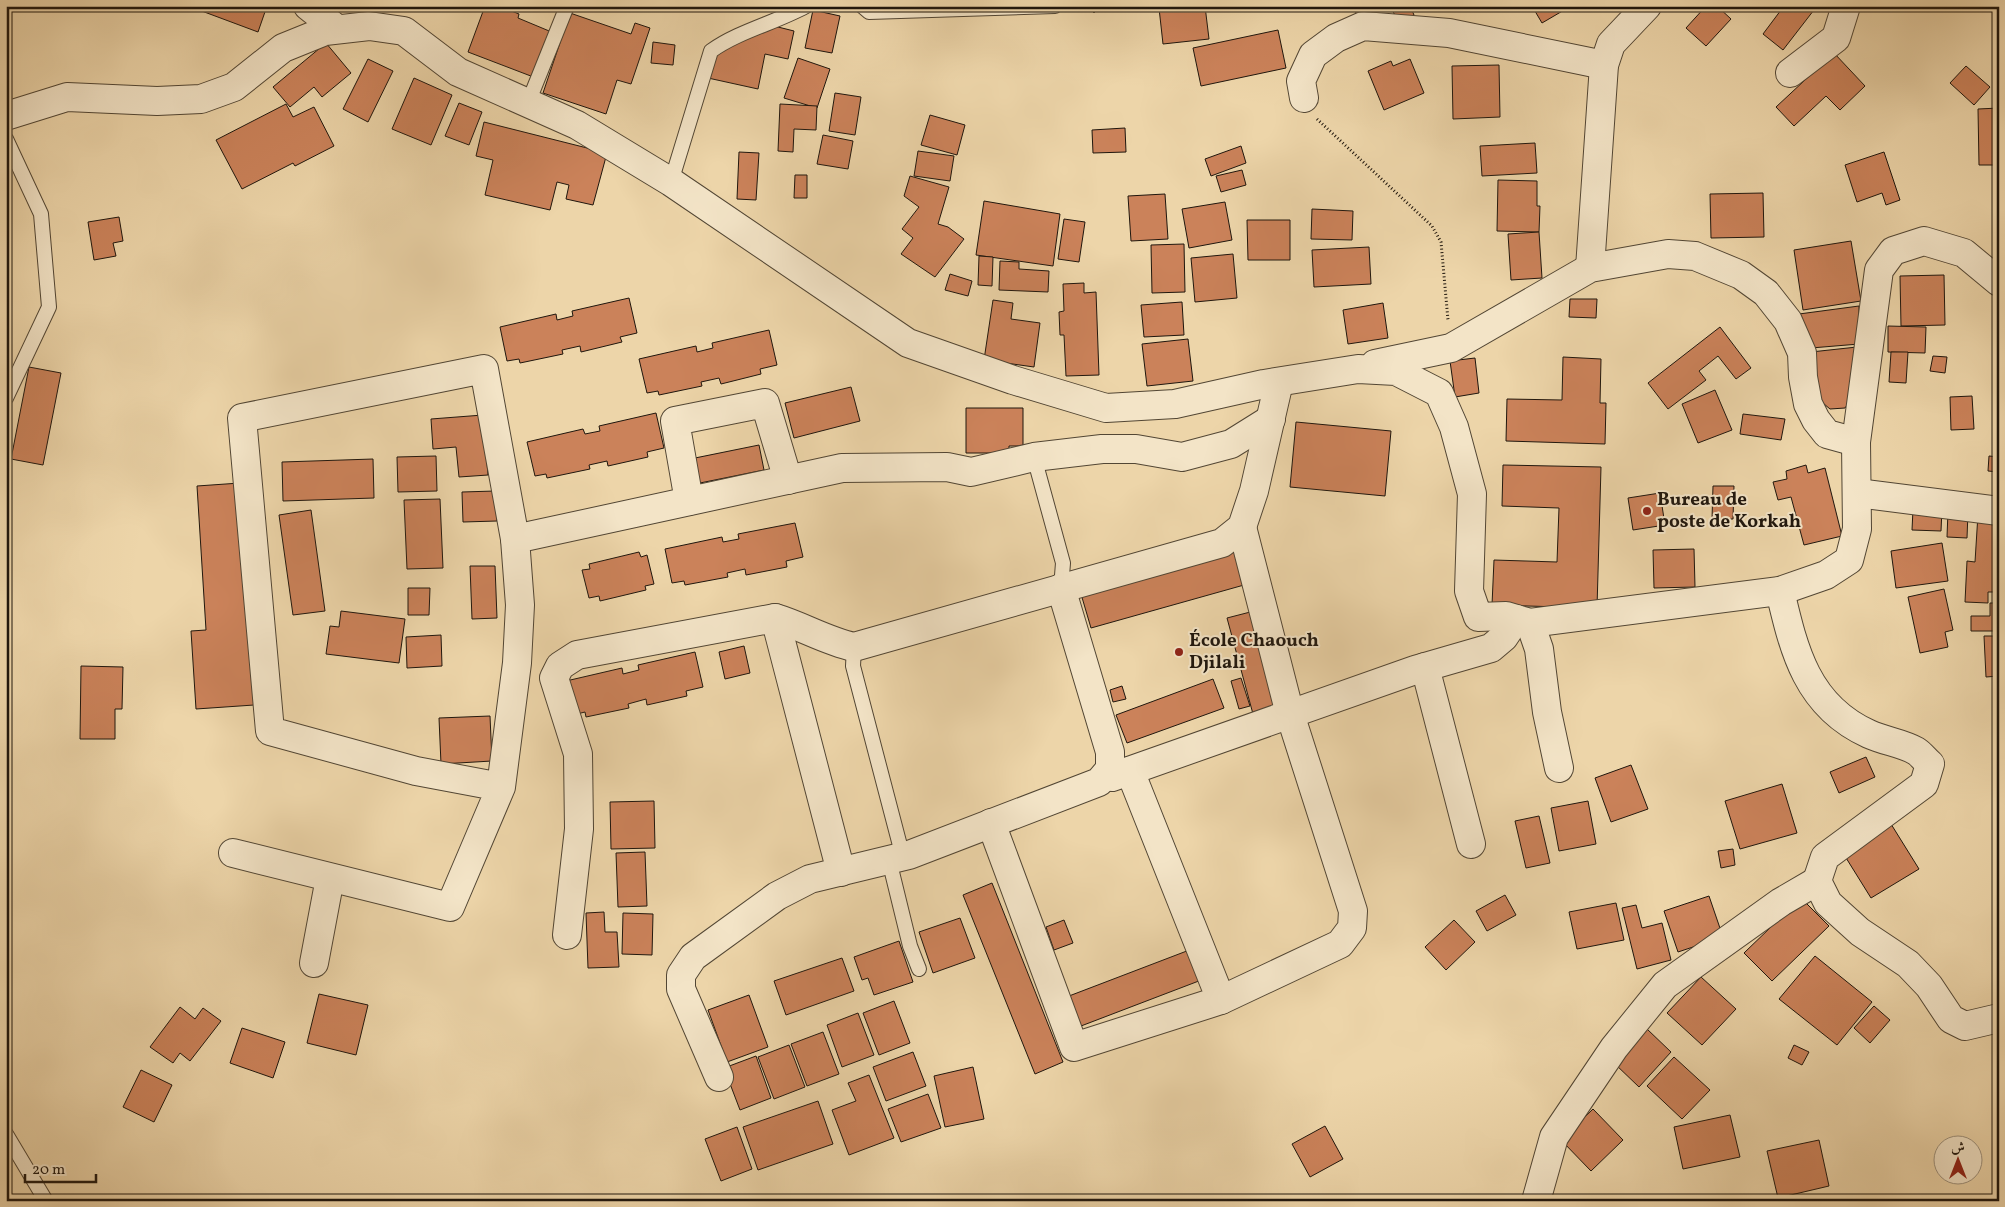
<svg xmlns="http://www.w3.org/2000/svg" width="2005" height="1207" font-family="Vollkorn,Amiri,serif">
	<rect width="100%" height="100%" fill="#edd5a9"/>
	<filter id="stains"><feTurbulence type="fractalNoise" baseFrequency=".004" numOctaves="4"/><feColorMatrix values="0 0 0 0 .2 0 0 0 0 .09 0 0 0 0 .02 0 0 0 .5 -.17"/></filter>
	<radialGradient id="worn" r=".72"><stop offset=".6" stop-color="#630" stop-opacity="0"/><stop offset="1" stop-color="#630" stop-opacity=".3"/></radialGradient>
	<g fill="#cb825a" stroke="#1f160d">
		<polygon points="201,6 267,6 258,32 199,10"/>
		<polygon points="485,6 499,6 519,14 518,18 554,33 536,78 468,52"/>
		<polygon points="1087,6 1101,6 1094,13"/>
		<polygon points="1180,6 1205,6 1209,39 1163,44 1159,8"/>
		<polygon points="1352,6 1378,6 1359,18"/>
		<polygon points="1390,6 1410,6 1414,15 1399,23"/>
		<polygon points="1532,6 1571,6 1542,23"/>
		<polygon points="1706,6 1717,6 1731,19 1706,46 1686,28"/>
		<polygon points="1784,6 1817,6 1783,50 1763,34"/>
		<polygon points="813,10 840,16 832,53 805,48"/>
		<polygon points="570,13 631,34 635,23 650,28 631,84 617,80 606,114 543,93"/>
		<polygon points="774,26 794,31 788,59 765,54 758,89 708,78 714,54"/>
		<polygon points="1278,30 1286,68 1201,86 1193,48"/>
		<polygon points="653,42 675,45 673,65 651,63"/>
		<polygon points="326,43 351,73 322,97 314,87 290,107 273,87"/>
		<polygon points="1834,53 1865,86 1840,110 1826,96 1794,126 1776,107"/>
		<polygon points="798,58 830,69 817,108 784,98"/>
		<polygon points="368,59 393,71 368,122 343,109"/>
		<polygon points="1410,59 1424,93 1384,110 1368,71 1391,61 1393,66"/>
		<polygon points="1499,65 1500,117 1453,119 1452,66"/>
		<polygon points="1966,66 1990,87 1974,105 1950,83"/>
		<polygon points="414,78 452,95 431,145 392,129"/>
		<polygon points="835,93 861,97 855,135 829,131"/>
		<polygon points="459,103 482,112 469,145 445,136"/>
		<polygon points="286,104 293,117 314,107 334,146 295,166 293,163 242,189 216,140"/>
		<polygon points="780,104 817,106 816,130 794,129 793,152 778,151"/>
		<polygon points="1999,108 1999,165 1979,165 1978,109"/>
		<polygon points="930,115 965,125 957,155 921,145"/>
		<polygon points="484,122 607,153 593,205 566,199 569,185 557,182 550,210 485,195 493,160 476,156"/>
		<polygon points="1125,128 1126,152 1093,153 1092,130"/>
		<polygon points="823,135 853,141 848,169 817,164"/>
		<polygon points="1535,143 1537,173 1482,176 1480,146"/>
		<polygon points="1241,146 1246,163 1211,176 1205,159"/>
		<polygon points="918,151 954,156 950,181 914,176"/>
		<polygon points="739,152 759,153 756,200 737,199"/>
		<polygon points="1884,152 1900,200 1886,205 1882,193 1857,202 1845,165"/>
		<polygon points="1242,170 1246,185 1221,192 1216,176"/>
		<rect x="1997" y="171" width="2" height="44"/>
		<polygon points="795,175 807,175 807,198 794,198"/>
		<polygon points="910,176 949,187 938,224 948,227 964,239 935,277 901,254 913,238 902,229 919,207 904,196"/>
		<polygon points="1498,180 1537,181 1537,206 1540,206 1539,232 1497,231"/>
		<polygon points="1763,193 1764,237 1711,238 1710,194"/>
		<polygon points="1165,194 1168,239 1131,241 1128,196"/>
		<polygon points="984,201 1060,214 1053,266 976,255"/>
		<polygon points="1225,202 1232,240 1189,248 1182,209"/>
		<polygon points="1312,209 1353,211 1352,240 1311,239"/>
		<polygon points="119,217 123,241 113,243 116,256 94,260 88,222"/>
		<polygon points="1064,219 1085,222 1079,262 1058,259"/>
		<polygon points="1247,220 1290,220 1290,260 1248,260"/>
		<polygon points="1539,232 1542,278 1511,280 1508,234"/>
		<polygon points="1851,241 1861,301 1803,310 1794,250"/>
		<polygon points="1184,244 1185,292 1152,293 1151,245"/>
		<polygon points="1369,247 1371,284 1314,287 1312,250"/>
		<polygon points="1233,254 1237,298 1195,302 1191,258"/>
		<polygon points="979,256 993,257 992,286 978,285"/>
		<polygon points="1000,261 1019,262 1019,269 1049,271 1048,292 999,290"/>
		<polygon points="950,274 972,281 968,296 945,290"/>
		<polygon points="1944,275 1945,325 1901,326 1900,276"/>
		<polygon points="1084,283 1084,293 1096,292 1099,375 1066,376 1064,335 1060,335 1059,312 1064,311 1063,284"/>
		<polygon points="629,298 637,333 620,337 622,342 581,352 580,346 562,350 563,354 520,363 519,359 507,361 500,327 556,314 557,320 573,316 572,311"/>
		<polygon points="1570,299 1597,299 1596,318 1569,317"/>
		<polygon points="993,300 1013,303 1011,319 1040,323 1034,367 984,360"/>
		<polygon points="1182,302 1184,335 1144,337 1141,305"/>
		<polygon points="1383,303 1388,338 1348,344 1343,310"/>
		<polygon points="1859,306 1859,344 1811,348 1799,314"/>
		<polygon points="1888,326 1926,327 1925,353 1888,352"/>
		<polygon points="1720,327 1751,368 1736,379 1718,356 1699,371 1706,380 1668,409 1648,383"/>
		<polygon points="769,330 777,365 760,369 761,374 721,384 719,378 701,382 702,386 659,395 658,391 647,393 639,359 696,346 697,352 713,348 712,343"/>
		<polygon points="1188,339 1193,381 1147,386 1142,344"/>
		<polygon points="1857,347 1854,395 1845,408 1830,409 1817,398 1811,352"/>
		<polygon points="1891,352 1908,352 1906,383 1889,382"/>
		<polygon points="1933,356 1947,357 1945,373 1930,371"/>
		<polygon points="1563,357 1601,359 1600,403 1606,403 1605,444 1506,441 1507,399 1562,400"/>
		<polygon points="1475,358 1479,393 1455,397 1450,361"/>
		<polygon points="29,367 61,373 43,465 11,459"/>
		<polygon points="851,387 860,421 794,438 785,403"/>
		<polygon points="1715,390 1732,430 1698,443 1682,404"/>
		<polygon points="1972,396 1974,429 1951,430 1950,397"/>
		<polygon points="966,408 1023,408 1023,446 1009,446 1009,453 966,453"/>
		<polygon points="656,413 664,448 647,452 648,457 608,466 607,461 589,465 590,469 547,478 546,474 535,476 527,442 583,429 585,434 600,431 599,426"/>
		<polygon points="1743,414 1785,419 1781,440 1740,434"/>
		<polygon points="483,415 488,475 459,477 456,447 433,449 431,419"/>
		<polygon points="1296,422 1391,431 1385,496 1290,487"/>
		<polygon points="759,445 764,470 700,483 695,458"/>
		<polygon points="436,456 437,491 398,492 397,457"/>
		<polygon points="1989,456 1999,457 1999,472 1988,471"/>
		<polygon points="373,459 374,498 283,501 282,462"/>
		<polygon points="1503,465 1601,467 1597,608 1492,605 1494,560 1557,562 1559,508 1502,506"/>
		<polygon points="1806,465 1808,473 1825,468 1842,536 1804,545 1791,497 1778,500 1773,482 1787,479 1786,471"/>
		<polygon points="240,483 254,705 196,709 191,631 206,630 197,486"/>
		<polygon points="1713,486 1734,486 1733,519 1712,519"/>
		<polygon points="495,491 497,521 463,522 462,492"/>
		<polygon points="1660,493 1665,525 1633,530 1628,498"/>
		<polygon points="440,499 443,568 407,569 404,500"/>
		<polygon points="1913,509 1942,509 1941,531 1912,530"/>
		<polygon points="311,510 325,611 293,615 279,515"/>
		<polygon points="1948,511 1968,512 1967,538 1947,537"/>
		<polygon points="1978,514 1999,515 1999,592 1988,592 1988,603 1965,602 1967,561 1975,562"/>
		<polygon points="795,523 803,557 786,561 787,567 746,575 745,569 727,573 728,577 685,585 684,581 672,583 665,549 722,537 723,542 739,539 738,534"/>
		<polygon points="1942,543 1948,581 1896,588 1891,551"/>
		<polygon points="1694,549 1695,587 1654,588 1653,550"/>
		<polygon points="1235,551 1244,585 1091,628 1081,594"/>
		<polygon points="639,552 641,557 647,555 654,584 645,586 646,590 600,601 599,596 589,598 582,570 590,569 589,564"/>
		<polygon points="470,566 495,566 497,618 472,619"/>
		<polygon points="408,588 430,588 429,615 408,615"/>
		<polygon points="1944,589 1953,630 1945,632 1948,647 1920,653 1908,597"/>
		<polygon points="1990,603 1999,603 1999,631 1971,631 1971,616 1990,616"/>
		<polygon points="1258,610 1284,706 1253,714 1227,618"/>
		<polygon points="341,611 405,619 399,663 326,654 330,626 339,627"/>
		<polygon points="441,635 442,666 407,668 406,637"/>
		<polygon points="1984,636 1999,636 1999,676 1986,677"/>
		<polygon points="744,646 750,673 725,679 719,652"/>
		<polygon points="695,652 703,687 686,691 687,696 647,705 646,699 628,704 629,708 586,717 585,712 573,715 566,681 622,668 623,674 639,670 638,665"/>
		<polygon points="81,666 123,667 122,709 115,709 115,739 80,739"/>
		<polygon points="1241,678 1250,706 1239,709 1231,681"/>
		<polygon points="1213,679 1224,708 1127,743 1116,715"/>
		<polygon points="1122,686 1126,699 1113,702 1110,690"/>
		<polygon points="490,716 492,761 441,764 439,718"/>
		<polygon points="1866,757 1875,777 1839,793 1830,772"/>
		<polygon points="1631,765 1648,809 1611,822 1595,778"/>
		<polygon points="1782,784 1797,833 1740,849 1725,801"/>
		<polygon points="654,801 655,848 611,849 610,802"/>
		<polygon points="1588,801 1596,844 1559,851 1551,808"/>
		<polygon points="1539,816 1550,863 1526,868 1515,821"/>
		<polygon points="1891,824 1919,869 1871,898 1843,853"/>
		<polygon points="1733,849 1735,865 1721,868 1718,851"/>
		<polygon points="645,852 647,906 618,907 616,853"/>
		<polygon points="992,883 1063,1062 1035,1074 963,895"/>
		<polygon points="1505,895 1516,915 1487,931 1476,911"/>
		<polygon points="1709,896 1723,937 1678,952 1664,911"/>
		<polygon points="1801,898 1829,926 1772,981 1744,953"/>
		<polygon points="1616,903 1624,940 1577,949 1569,912"/>
		<polygon points="1636,905 1642,928 1662,923 1671,960 1637,969 1622,908"/>
		<polygon points="604,912 605,932 617,932 619,967 588,968 586,913"/>
		<polygon points="623,913 653,914 652,955 622,954"/>
		<polygon points="960,918 975,958 933,973 919,932"/>
		<polygon points="1064,920 1073,943 1054,950 1046,927"/>
		<polygon points="1454,920 1475,942 1446,970 1425,947"/>
		<polygon points="899,941 913,982 874,995 868,978 862,980 854,957"/>
		<polygon points="1192,949 1204,979 1081,1026 1069,996"/>
		<polygon points="1815,956 1872,1002 1837,1045 1779,999"/>
		<polygon points="842,958 854,991 786,1015 774,981"/>
		<polygon points="1701,977 1736,1009 1702,1045 1667,1013"/>
		<polygon points="319,994 368,1005 356,1055 307,1043"/>
		<polygon points="749,995 768,1047 727,1062 708,1010"/>
		<polygon points="894,1001 910,1043 879,1055 863,1013"/>
		<polygon points="1874,1006 1890,1020 1870,1043 1854,1028"/>
		<polygon points="180,1007 195,1019 203,1008 221,1021 190,1061 180,1053 173,1063 150,1047"/>
		<polygon points="858,1013 874,1055 842,1067 827,1025"/>
		<polygon points="242,1028 285,1042 273,1078 230,1063"/>
		<polygon points="1647,1029 1671,1052 1639,1087 1614,1063"/>
		<polygon points="823,1032 839,1074 807,1086 791,1044"/>
		<polygon points="789,1045 805,1087 774,1099 758,1057"/>
		<polygon points="1794,1045 1809,1052 1802,1065 1788,1058"/>
		<polygon points="913,1052 926,1086 886,1101 873,1067"/>
		<polygon points="756,1056 771,1098 740,1110 724,1068"/>
		<polygon points="1674,1057 1710,1090 1682,1119 1647,1086"/>
		<polygon points="1999,1063 1999,1079 1996,1080 1994,1064"/>
		<polygon points="973,1067 984,1119 945,1127 934,1076"/>
		<polygon points="141,1070 172,1085 154,1122 123,1107"/>
		<polygon points="869,1075 894,1138 849,1155 832,1110 856,1101 848,1083"/>
		<polygon points="928,1094 941,1128 901,1142 888,1109"/>
		<polygon points="818,1101 833,1144 758,1170 743,1127"/>
		<polygon points="1593,1109 1623,1140 1591,1171 1561,1140"/>
		<polygon points="1730,1115 1740,1157 1683,1169 1674,1127"/>
		<polygon points="1325,1126 1343,1159 1310,1177 1292,1144"/>
		<polygon points="737,1127 752,1169 721,1181 705,1139"/>
		<polygon points="1819,1140 1829,1186 1778,1198 1767,1151"/>
	</g>
	<g fill="none" stroke-linecap="round" stroke-linejoin="round">
		<defs>
			<g id="lane">
				<polyline points="862,6 869,12 1055,6"/>
				<polyline points="528,103 567,6"/>
				<polyline points="6,139 41,214 49,307 6,398"/>
				<path d="M671,182l40,-131c28,-20 64,-28 95,-45"/>
				<polyline points="1034,457 1063,563 1061,588"/>
				<polyline points="854,647 853,666 903,857"/>
				<polyline points="889,860 910,946 919,969"/>
				<polyline points="6,1134 46,1201"/>
			</g>
			<g id="street">
				<polyline points="308,6 337,29"/>
				<polyline points="1790,73 1836,38 1846,6"/>
				<polyline points="1304,98 1301,81 1313,55 1336,38 1363,26 1449,33 1604,65"/>
				<polyline points="6,116 67,97 157,101 201,99 234,87 283,48 325,31 369,26 404,31 458,72 577,125 671,182 908,343 1013,380 1106,408 1175,404 1264,384 1358,369 1396,371 1439,393 1454,427 1472,494 1469,591 1478,617 1506,616 1530,623 1780,591 1826,575 1849,560 1857,529 1856,442 1879,270 1893,251 1924,241 1964,253 1999,282"/>
				<polyline points="1590,268 1604,65 1611,44 1647,6"/>
				<polyline points="1375,364 1451,348 1590,268 1668,254 1695,256 1741,275 1766,293 1788,321 1802,353 1803,377 1808,404 1816,420 1827,434 1856,442"/>
				<polyline points="1857,493 1999,511"/>
				<polyline points="689,501 675,421 765,403 788,480"/>
				<polyline points="515,539 842,468 947,467 971,472 1034,457 1102,449 1136,449 1182,457 1231,444 1271,419"/>
				<path d="M1780,591c14,60 27,115 89,143 15,7 33,9 47,17 5,3 9,9 14,13l-6,20 -99,73 -8,24 11,22 32,29 48,32 21,22 22,33 14,7 34,-8"/>
				<polyline points="775,618 841,872"/>
				<polyline points="1530,623 1539,649 1547,712 1559,768"/>
				<polyline points="1425,667 1471,844"/>
				<polyline points="1112,777 1415,670 1491,648 1504,637 1516,619"/>
				<polyline points="991,823 1074,1047 1221,1000 1130,771"/>
				<polyline points="233,853 450,907 501,787 517,663 520,605 515,539 484,369 242,418 270,731 416,771 501,787"/>
				<path d="M567,935l12,-106 -1,-75 -24,-76 6,-12 17,-11 198,-37c27,8 51,23 79,29l368,-104 20,-16 12,-36 25,-109"/>
				<polyline points="314,963 330,878"/>
				<polyline points="1221,1000 1340,944 1352,928 1353,911 1290,714 1242,527"/>
				<polyline points="719,1077 681,989 681,975 693,957 777,896 810,879 909,855 1099,782 1110,769 1110,752 1061,588"/>
				<polyline points="1536,1201 1554,1137 1614,1048 1665,985 1781,902 1817,881"/>
			</g>
		</defs>
		<use href="#lane" stroke="#524634" stroke-width="16"/>
		<use href="#street" stroke="#524634" stroke-width="30"/>
		<polyline stroke="#1f160d" stroke-width="3" stroke-dasharray="1 2.5" stroke-linecap="butt" points="1317,119 1432,226 1441,242 1448,320"/>
		<use href="#lane" stroke="#f3e4c7" stroke-width="14"/>
		<use href="#street" stroke="#f3e4c7" stroke-width="28"/>
	</g>
	<g fill="#8f2418" stroke="#f3e4c7" stroke-width="2">
		<circle cx="1647" cy="511" r="5"/>
		<circle cx="1179" cy="652" r="5"/>
	</g>
	<g text-anchor="middle" dominant-baseline="central" stroke-width="4" stroke-linejoin="round" paint-order="stroke">
		<g font-size="19" font-weight="bold" fill="#1f160d" stroke="#f3e4c7" text-anchor="start">
			<text x="1657" y="500">Bureau de<tspan x="1657" dy="22">poste de Korkah</tspan></text>
			<text x="1189" y="641">École Chaouch<tspan x="1189" dy="22">Djilali</tspan></text>
		</g>
	</g>
	<rect width="2005" height="1207" fill="none" stroke="#edd5a9" stroke-width="25"/>
	<rect x="8" y="8" width="1990" height="1192" fill="none" stroke="#1f160d" stroke-width="2.5"/>
	<rect x="12" y="12" width="1980" height="1182" fill="none" stroke="#1f160d"/>
	<g transform="translate(1958 1160)"><circle r="24" fill="#f3e4c7" stroke="#9e927d"/>
	<path d="M0-4L9 19L0 12L-9 19Z" fill="#8f2418"/>
	<text y="-8" font-size="14" font-weight="bold" text-anchor="middle" fill="#1f160d">ش</text>
	</g>
	<path d="M25 1174v8h71v-8" fill="none" stroke="#1f160d" stroke-width="2.5"/>
	<text x="32" y="1174" font-size="15" fill="#1f160d" stroke="#f3e4c7" stroke-width="4" paint-order="stroke">20 m</text>
	<rect width="100%" height="100%" filter="url(#stains)"/>
	<rect width="100%" height="100%" fill="url(#worn)"/>
</svg>
